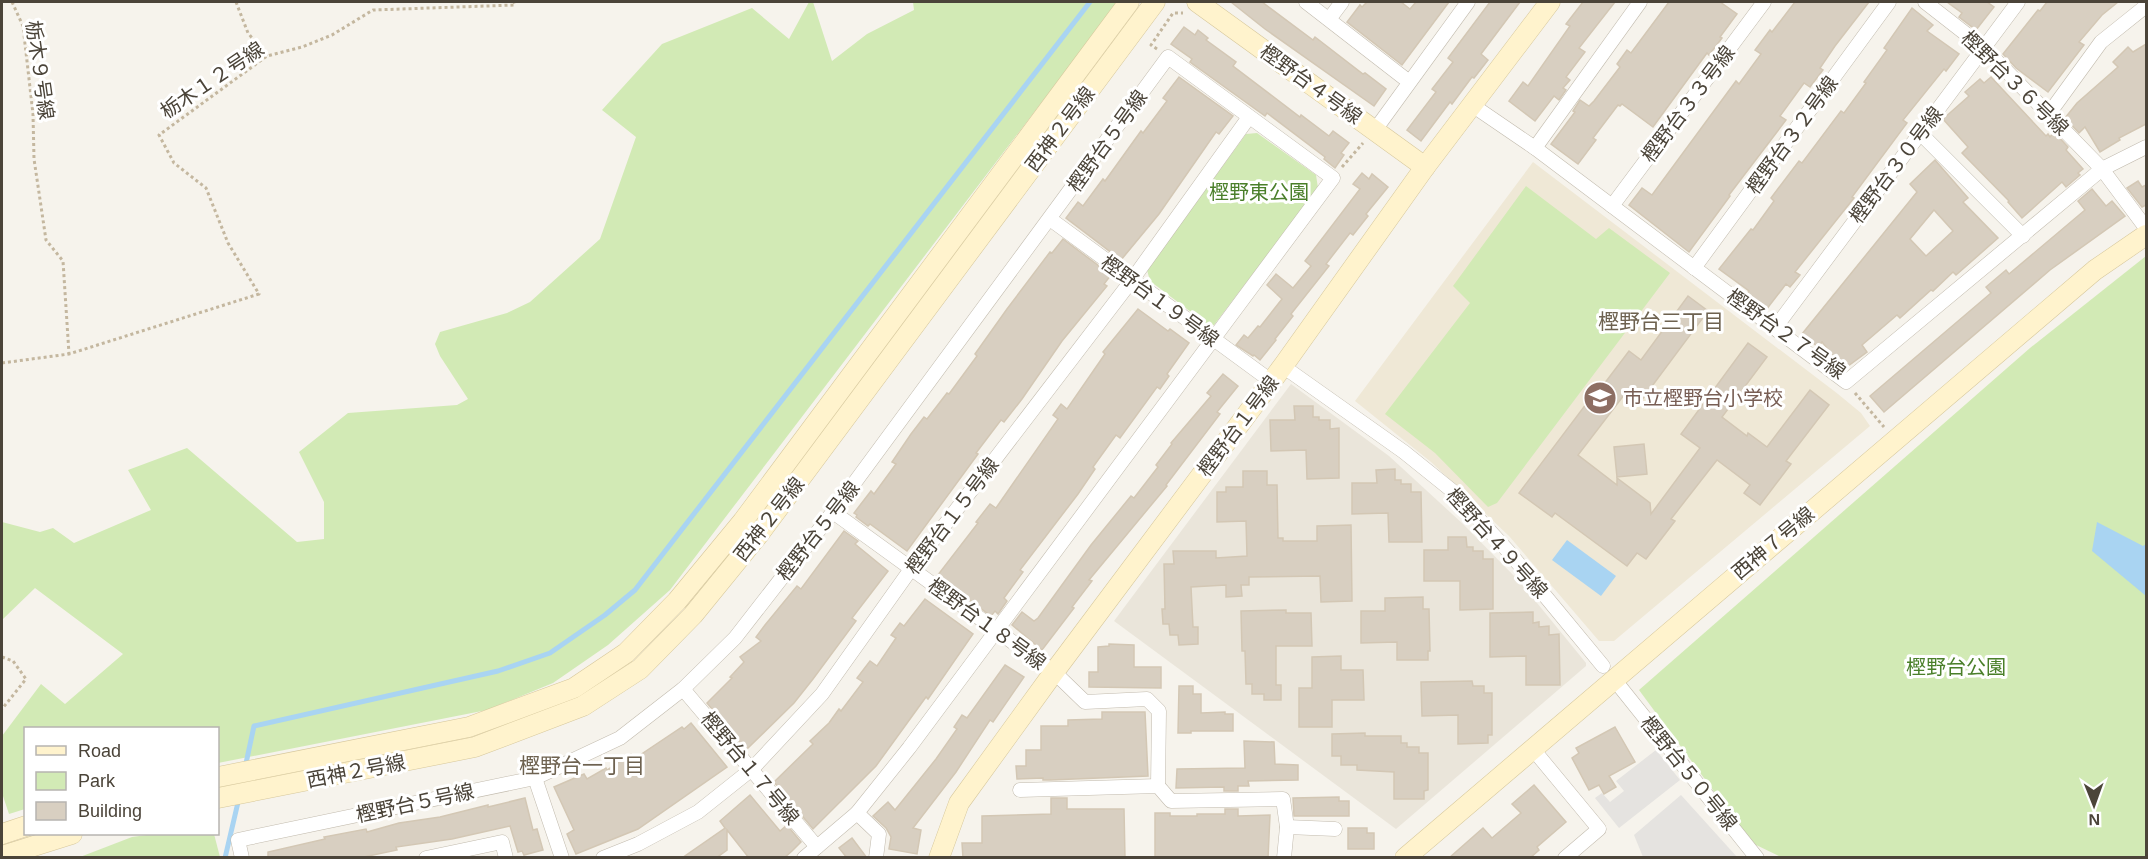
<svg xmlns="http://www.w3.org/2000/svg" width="2148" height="859" font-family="Helvetica,'Noto Sans JP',sans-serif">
	<rect width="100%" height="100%" fill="#f6f3ec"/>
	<polygon fill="#eae5da" points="1291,384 1389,456 1463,524 1519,581 1586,663 1586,666 1396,829 1114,621"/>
	<polygon fill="#efe8d6" points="1533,162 1838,394 1861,413 1870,426 1614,641 1599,641 1509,536 1431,462 1355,401"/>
	<g fill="#d2eab5">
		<polygon points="809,2 813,2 832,61 867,34 914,10 913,2 1118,2 670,590 608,645 553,683 487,710 218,763 218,728 26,728 25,809 9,814 2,793 2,736 41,684 65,704 123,654 35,588 2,620 2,522 40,532 53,528 74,543 151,510 128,470 187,448 297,542 324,539 324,502 299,452 348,413 457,405 468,399 440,356 435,344 440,332 507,313 530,302 600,239 636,137 602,110 662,44 752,8 789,39"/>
		<polygon points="1257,133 1316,175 1318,188 1214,325 1208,325 1150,281 1147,270 1246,134"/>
		<polygon points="1526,186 1596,239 1609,228 1670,273 1497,503 1488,507 1435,453 1385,414 1470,303 1453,286"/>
		<polygon points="2146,256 2146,857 1781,857 1752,843 1639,690 2030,348"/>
		<polygon points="154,834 214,834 220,857 80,857 132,837"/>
	</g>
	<g fill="#e5e3e0">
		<polygon points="1656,750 1680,780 1619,828 1595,798 1602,793 1610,802 1624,791 1616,781"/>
		<polygon points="1681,795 1737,857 1643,857 1634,835"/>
	</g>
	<g fill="#a9d4f2">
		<polygon points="2097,522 2143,546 2146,544 2146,596 2092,551"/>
		<polygon points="1567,540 1616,576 1601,596 1552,560"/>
	</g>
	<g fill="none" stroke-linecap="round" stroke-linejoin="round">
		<g stroke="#a9d4f2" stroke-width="5">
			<polyline points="245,768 254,726 498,671 550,653 605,615 635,590 1090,2"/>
			<polyline points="225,858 239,798"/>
		</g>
	</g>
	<g fill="#d8cfc1" stroke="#d3c7b4" stroke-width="1.5" fill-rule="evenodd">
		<polygon points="1231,2 1262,2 1313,40 1315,37 1363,74 1365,73 1386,89 1374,106 1265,29"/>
		<polygon points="1367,2 1401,2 1410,9 1416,2 1449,2 1402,65 1347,22 1360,5 1362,7"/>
		<polygon points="1490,2 1520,2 1481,54 1488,60 1474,78 1472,77 1452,104 1450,102 1421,141 1407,130 1436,92 1432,89 1453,62 1448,58"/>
		<polygon points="1583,2 1615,2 1579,48 1585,52 1566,77 1570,80 1563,88 1566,90 1559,100 1554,96 1535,121 1509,101 1523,82 1528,86 1570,26 1566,24"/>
		<polygon points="1669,2 1720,2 1737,14 1720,37 1722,38 1709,55 1707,53 1653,127 1622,104 1620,106 1618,105 1593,138 1596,140 1578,164 1551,144 1575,112 1573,111 1580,100 1589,106 1594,101 1620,67 1617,64 1627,50 1631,53"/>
		<polygon points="1795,2 1869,2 1835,46 1820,68 1823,70 1810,87 1804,83 1780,116 1786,120 1729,195 1730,196 1689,252 1629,205 1642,188 1652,195 1736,81 1739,84 1761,54 1755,50 1770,30 1772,32"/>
		<polygon points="1947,2 1987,2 1994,7 1976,30 1959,17 1962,13"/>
		<polygon points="2047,2 2118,2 2102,15 2079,42 2084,45 2048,92 2016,68 2003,54 2038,10 2040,11"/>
		<polygon points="1912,8 1933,25 1927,31 1959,54 1946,71 1944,69 1903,120 1907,123 1852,197 1854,198 1795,272 1800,275 1790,287 1786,284 1766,310 1746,295 1749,291 1719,269 1751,229 1753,230 1774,201 1771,198 1799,161 1802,163 1841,111 1844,113 1866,83 1864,82 1887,50 1884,48"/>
		<polygon points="1184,27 1195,35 1198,30 1208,38 1206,40 1236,62 1233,66 1300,117 1301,115 1329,136 1333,131 1349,143 1341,153 1344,155 1335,168 1324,159 1325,157 1267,113 1265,116 1190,62 1192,59 1171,44"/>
		<polygon points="2146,44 2146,124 2119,138 2120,140 2100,152 2085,127 2079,133 2065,118 2077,103 2118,67 2113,62 2128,47 2133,52"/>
		<polygon points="1179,77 1233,116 1219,134 1216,132 1159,214 1121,260 1066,218 1078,202 1083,206 1103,179 1105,181 1141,131 1143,133 1167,101 1163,98"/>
		<polygon points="1991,77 2046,136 2048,134 2050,137 2054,132 2068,147 2066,150 2083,169 2078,173 2080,175 2066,187 2062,182 2022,218 2008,202 2009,201 1962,153 1968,147 1943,119 1969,96 1965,92 1980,79 1984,83"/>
		<path d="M1935,160l33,38 -5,4 35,36 -42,37 -3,-3 -20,19 -2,-1 -31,28 -3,-3 -35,30 5,7 -23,17 -22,-27 -4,5 -16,-13 115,-142 -7,-8zM1934,210l19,21 -27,25 -16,-17z"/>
		<polygon points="1362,173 1369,179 1372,174 1388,187 1366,214 1368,216 1353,235 1350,233 1326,264 1329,266 1291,314 1293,316 1275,339 1276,340 1260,360 1254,355 1253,356 1236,345 1244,335 1248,338 1258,326 1260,327 1282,299 1267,285 1276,274 1293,288 1311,266 1305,261 1360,189 1353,184"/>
		<polygon points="2138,181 2142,187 2146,185 2146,205 2142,207 2127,188"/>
		<polygon points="2092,189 2106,206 2112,201 2125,216 2050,270 1884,412 1870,396 1991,293 1986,287 2006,270 2009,274 2085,210 2078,201"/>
		<polygon points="1063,239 1111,275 1104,284 1107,286 1062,341 1022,399 1004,422 1001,420 976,453 978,454 907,551 870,524 868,526 856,517 857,515 854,513 871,491 874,494 896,464 892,462 911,434 924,417 927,419 947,393 949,394 977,356 975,354 1007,309 1050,252 1052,253"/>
		<polygon points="1688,296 1708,311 1638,405 1624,395 1578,455 1617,485 1617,478 1650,503 1651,514 1700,448 1681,434 1748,343 1767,357 1722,417 1747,436 1748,433 1767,447 1810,390 1829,405 1786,461 1791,464 1760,505 1744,493 1750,485 1717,460 1671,519 1675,521 1646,559 1637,553 1627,566 1555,513 1552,517 1519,493 1599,387 1601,388 1629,351 1641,360"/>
		<polygon points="1138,309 1168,331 1170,329 1189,343 1167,374 1169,376 1160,389 1157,387 1120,438 1116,435 1093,467 1095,469 1078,494 1020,570 1023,572 1004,598 1007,601 998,614 995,611 991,616 937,576 978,523 976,522 990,504 996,508 1058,419 1053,415 1061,404 1067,409 1105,354 1103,352"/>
		<polygon points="1223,374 1238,386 1217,412 1220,414 1166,485 1167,486 1089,580 1092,581 1072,607 1074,608 1042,650 1012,625 1022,612 1034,621 1038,618 1091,545 1131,496 1134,498 1158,467 1156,465 1172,444 1171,443 1211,396 1207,393"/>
		<polygon points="1294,406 1313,406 1313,417 1319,417 1319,420 1330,420 1330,429 1339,428 1339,478 1307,479 1306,450 1271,451 1270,420 1295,420"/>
		<polygon points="1644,444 1647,474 1617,477 1614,447"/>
		<polygon points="1395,469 1395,480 1401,480 1401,484 1411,484 1411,492 1421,492 1422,542 1389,542 1388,513 1352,514 1352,483 1377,483 1376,470"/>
		<polygon points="1243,471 1267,471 1267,485 1277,485 1278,538 1283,538 1283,541 1317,541 1317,526 1351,525 1352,601 1321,602 1320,576 1249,577 1249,585 1241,585 1242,596 1226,597 1226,585 1191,587 1193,627 1198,627 1198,644 1179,645 1178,635 1170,635 1169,624 1163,624 1162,609 1165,609 1164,564 1174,564 1173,551 1216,551 1216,558 1247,556 1246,521 1217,522 1217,492 1226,492 1226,487 1243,487"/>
		<polygon points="844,531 858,541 855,544 888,571 852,618 856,621 813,679 794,703 746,750 707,703 732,678 730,677 744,662 740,657 761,641 756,637 765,625 797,586 801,589"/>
		<polygon points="1448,537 1466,537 1467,547 1473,547 1473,551 1483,551 1483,559 1493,559 1493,609 1460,610 1460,581 1424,581 1424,550 1448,550"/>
		<polygon points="1423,597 1423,609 1429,609 1430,651 1428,651 1428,660 1397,660 1397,642 1361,643 1361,611 1385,611 1385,598"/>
		<polygon points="925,599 973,634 928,699 926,697 876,766 813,829 774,782 813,744 810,741 829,723 839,709 841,711 863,682 857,678 870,661 877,666 896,638 891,635 900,623 904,626"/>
		<polygon points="1286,610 1286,613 1311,613 1312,646 1276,646 1276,685 1281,685 1281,700 1264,700 1264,694 1252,694 1252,684 1246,684 1245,651 1242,651 1241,611"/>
		<polygon points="1533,612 1533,623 1539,622 1539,627 1549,626 1549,635 1559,634 1560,685 1526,685 1526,656 1490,657 1490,613"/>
		<polygon points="1109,644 1134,645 1134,667 1161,667 1161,688 1089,687 1089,672 1098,672 1098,647 1109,646"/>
		<polygon points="1341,656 1341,670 1363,670 1364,700 1332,700 1332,727 1299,727 1299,688 1312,688 1312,657"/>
		<polygon points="1005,665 1024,677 993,722 990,720 956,772 913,828 921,830 917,854 889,849 891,837 886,828 873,816 888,802 895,810 936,759 957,729 954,727 962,715 967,718"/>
		<polygon points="1472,681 1473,686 1484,686 1484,693 1492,693 1492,735 1488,735 1488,743 1458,744 1458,715 1422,716 1421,682"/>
		<polygon points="1179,686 1193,686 1193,694 1201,694 1201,713 1225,712 1225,714 1233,714 1233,731 1191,731 1191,733 1178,733"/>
		<polygon points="1102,712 1145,712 1148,776 1050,780 1043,780 1043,778 1017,779 1016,766 1026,766 1026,750 1041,750 1041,726 1068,726 1068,720 1102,719"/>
		<polygon points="691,723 727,767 638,829 576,854 567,834 574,830 554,787 584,774 587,779 606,768 607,770 631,754 634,759 682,727 684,729"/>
		<polygon points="1615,727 1635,762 1609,776 1616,787 1604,794 1599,785 1589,790 1572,758 1579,753 1576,748"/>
		<polygon points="1365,733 1365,736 1401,736 1401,743 1407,743 1407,747 1419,747 1419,753 1428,753 1428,790 1424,791 1424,799 1394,799 1394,772 1357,770 1357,765 1341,765 1341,756 1332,756 1332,734"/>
		<polygon points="1244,741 1274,742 1275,764 1298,765 1298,780 1248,781 1249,786 1238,786 1238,791 1224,791 1224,787 1176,788 1177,769 1245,768"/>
		<polygon points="1534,785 1566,822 1537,847 1539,850 1530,858 1449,858 1483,828 1492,838 1521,813 1512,804"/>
		<polygon points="750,795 780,831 787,825 801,842 792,851 784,858 749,858 727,830 727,850 716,858 682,858 725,828 720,821"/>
		<polygon points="1339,797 1339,801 1349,801 1349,816 1294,816 1293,798"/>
		<polygon points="525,798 533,830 537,829 543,850 524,855 522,851 518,852 510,826 452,839 396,847 397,850 359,858 268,858 268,852 325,839 324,837 366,829 367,832 399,823 440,817 488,805 488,807"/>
		<polygon points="1051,798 1067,798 1067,809 1124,809 1125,858 963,858 962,843 982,843 982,816 1051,814"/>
		<polygon points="1225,809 1238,809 1238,816 1270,815 1268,858 1155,858 1155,813 1170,813 1170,816 1197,816 1197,814 1225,814"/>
		<polygon points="1348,828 1367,828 1367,833 1374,833 1374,849 1348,849"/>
		<polygon points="852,838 867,858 847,858 839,848"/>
	</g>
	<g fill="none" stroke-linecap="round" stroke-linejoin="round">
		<defs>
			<g id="street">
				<polyline points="1306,2 1408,81"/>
				<polyline points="1925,2 1984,48 2102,169 2146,228"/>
				<polyline points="1330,18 1342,2"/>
				<polyline points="1472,105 1535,148 1846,382 2102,169 2146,147"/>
				<polyline points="2048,115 2101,42 2146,6"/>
				<polyline points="1375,130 1468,2"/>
				<polyline points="1920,133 2023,236"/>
				<polyline points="1535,148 1640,2"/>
				<polyline points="1612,206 1764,2"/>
				<polyline points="1050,219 1271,381"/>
				<polyline points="1694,268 1889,2"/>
				<polyline points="1775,328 2018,2"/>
				<polyline points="1291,372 1404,452 1455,493 1508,551 1603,666"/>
				<polyline points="833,512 1054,672 1085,702 1147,699 1159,711 1158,786"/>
				<polyline points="1621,688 1757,858"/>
				<polyline points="683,689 817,847"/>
				<polyline points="1532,748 1599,829 1565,858"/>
				<polyline points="535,778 562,858"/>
				<polyline points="1020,790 1158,786 1171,801 1283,799 1287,827 1284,858"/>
				<polyline points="857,813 879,834 876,858"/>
				<polyline points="1287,827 1335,829"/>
				<polyline points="242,858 238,840 535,778 620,738 683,689 735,638 833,512 1168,57 1333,178 909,748 857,813 804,858"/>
				<polyline points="426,858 502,842 506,858"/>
				<polyline points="603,858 638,844 698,812 752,769 822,694 911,569 1132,280 1249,117"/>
			</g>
			<g id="secondary">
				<polyline points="1197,2 1425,167"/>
				<polyline points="218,777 469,727 574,688 626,653 677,601 743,521 1129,2"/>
				<polyline points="218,798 475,747 583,706 640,669 693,615 759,534 1155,2"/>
				<polyline points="2,834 26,826"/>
				<polyline points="2,856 72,834"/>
				<polyline points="939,858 959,803 1054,672 1283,366 1425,167 1550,2"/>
				<polyline points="1405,858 2095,270 2146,235"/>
			</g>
		</defs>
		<use href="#street" stroke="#c2bbae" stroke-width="15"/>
		<use href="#secondary" stroke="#d6c79b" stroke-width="21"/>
		<g stroke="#c4b79f" stroke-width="3" stroke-dasharray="3 3" stroke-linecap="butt">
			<polyline points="12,2 23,26 33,114 34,159 46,240 63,261 69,354"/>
			<polyline points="236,2 248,33 267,56"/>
			<polyline points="1157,49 1151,45 1173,13 1183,13"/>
			<polyline points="1342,167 1363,143"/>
			<polyline points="2,363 69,354 259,294 228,243 206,188 174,163 159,135 267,56 302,47 332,35 373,10 515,5 514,2"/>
			<polyline points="1855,393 1884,427"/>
			<polyline points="2,657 13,661 26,679 2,709"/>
		</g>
		<use href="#street" stroke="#fff" stroke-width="14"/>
		<use href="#secondary" stroke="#fff3cd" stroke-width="20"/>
	</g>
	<defs>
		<symbol id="school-disc" viewBox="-11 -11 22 22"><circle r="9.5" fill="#8d6e63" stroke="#fff"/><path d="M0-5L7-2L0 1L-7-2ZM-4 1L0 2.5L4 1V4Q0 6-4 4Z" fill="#fff"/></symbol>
	</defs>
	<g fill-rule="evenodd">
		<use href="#school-disc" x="1581" y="379" width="38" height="38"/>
	</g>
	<g text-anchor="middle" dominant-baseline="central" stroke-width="6" stroke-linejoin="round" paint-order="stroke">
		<g font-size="20" fill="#4b4439" stroke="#fff">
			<text transform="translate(40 70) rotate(82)">栃木９号線</text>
			<text transform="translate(212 80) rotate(-34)">栃木１２号線</text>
			<text transform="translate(2015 83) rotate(44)">樫野台３６号線</text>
			<text transform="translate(1311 84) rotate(36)">樫野台４号線</text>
			<text transform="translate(1688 104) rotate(-53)">樫野台３３号線</text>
			<text transform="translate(1060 129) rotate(-53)">西神２号線</text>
			<text transform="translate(1792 135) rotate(-54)">樫野台３２号線</text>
			<text transform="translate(1107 141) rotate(-54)">樫野台５号線</text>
			<text transform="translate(1896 165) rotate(-53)">樫野台３０号線</text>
			<text transform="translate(1160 301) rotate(36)">樫野台１９号線</text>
			<text transform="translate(1786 334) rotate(35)">樫野台２７号線</text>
			<text transform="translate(1238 426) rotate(-53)">樫野台１号線</text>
			<text transform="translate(952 516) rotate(-53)">樫野台１５号線</text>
			<text transform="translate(769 519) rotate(-52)">西神２号線</text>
			<text transform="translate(818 531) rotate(-52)">樫野台５号線</text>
			<text transform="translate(1497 543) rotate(48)">樫野台４９号線</text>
			<text transform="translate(1773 543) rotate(-40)">西神７号線</text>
			<text transform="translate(987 624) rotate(36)">樫野台１８号線</text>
			<text transform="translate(750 768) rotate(50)">樫野台１７号線</text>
			<text transform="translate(356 771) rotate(-11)">西神２号線</text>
			<text transform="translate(1689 773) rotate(51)">樫野台５０号線</text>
			<text transform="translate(415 803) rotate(-12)">樫野台５号線</text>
		</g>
		<g font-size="20" fill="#4a7f2a" stroke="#fff">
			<text x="1259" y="192">樫野東公園</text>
			<text x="1956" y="667">樫野台公園</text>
		</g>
		<g font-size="20" fill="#785e54" stroke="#fff" text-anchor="start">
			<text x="1623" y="398">市立樫野台小学校</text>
		</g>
		<g font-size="21" fill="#6e6250" stroke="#fff">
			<text x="1661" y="321">樫野台三丁目</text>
			<text x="582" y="765">樫野台一丁目</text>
		</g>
	</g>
	<rect width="2148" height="859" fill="none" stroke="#4b4439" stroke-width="6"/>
	<rect x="24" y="727" width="195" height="108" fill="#ffffff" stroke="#b7b4b0" stroke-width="1.5"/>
	<rect x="36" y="746" width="30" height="9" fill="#fff3cd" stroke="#b7b4b0" stroke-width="1.5"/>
	<text x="78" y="757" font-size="18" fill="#4b4439">Road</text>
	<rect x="36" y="772" width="30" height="18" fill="#d2eab5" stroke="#b7b4b0" stroke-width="1.5"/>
	<text x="78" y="787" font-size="18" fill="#4b4439">Park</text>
	<rect x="36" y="802" width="30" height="18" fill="#d8cfc1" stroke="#b7b4b0" stroke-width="1.5"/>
	<text x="78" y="817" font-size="18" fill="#4b4439">Building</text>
	<g transform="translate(2094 805) rotate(179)" stroke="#ffffff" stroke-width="4.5" paint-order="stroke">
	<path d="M0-4.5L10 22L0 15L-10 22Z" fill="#4b4439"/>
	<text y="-9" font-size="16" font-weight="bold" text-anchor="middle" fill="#4b4439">N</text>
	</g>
</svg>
